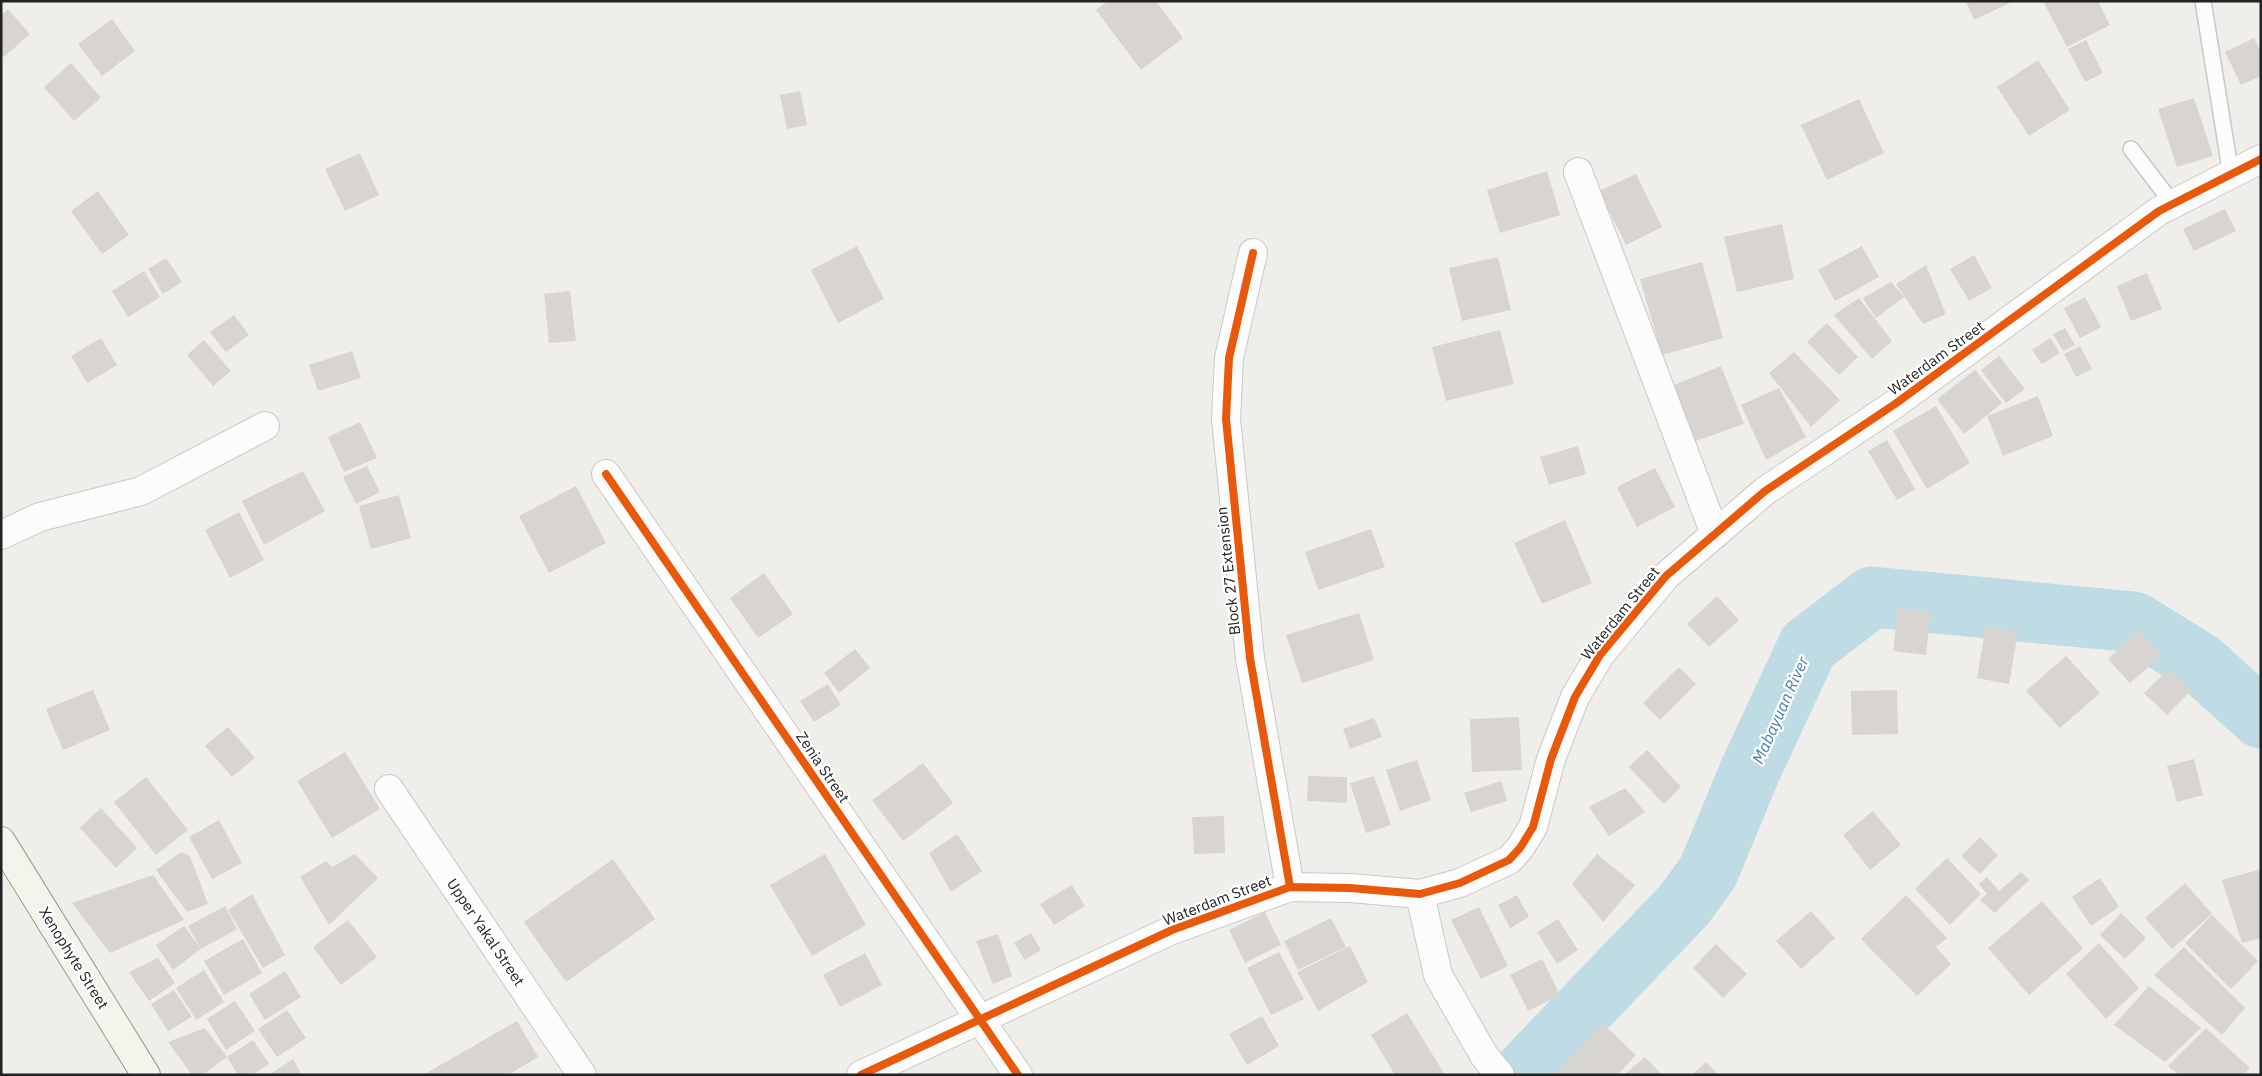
<svg xmlns="http://www.w3.org/2000/svg" width="2262" height="1076" font-family="'IBM Plex Sans',sans-serif">
	<rect width="100%" height="100%" fill="#f0eeeb"/>
	<g fill="none" stroke-linecap="round" stroke-linejoin="round">
		<polyline stroke="#bfdbe3" stroke-width="61" points="1521,1075 1684,905 1708,872 1750,771 1808,646 1872,597 2134,622 2200,663 2261,718"/>
	</g>
	<g fill="#d7d4d2">
		<polygon points="1108,1 1156,1 1183,38 1141,70 1096,10"/>
		<polygon points="1966,1 2014,1 1974,20"/>
		<polygon points="2043,1 2098,1 2110,25 2067,47"/>
		<polygon points="8,9 30,34 4,57 1,54 1,15"/>
		<polygon points="112,19 135,51 102,76 78,44"/>
		<polygon points="2254,38 2261,52 2261,76 2241,85 2225,52"/>
		<polygon points="2086,40 2103,73 2085,82 2068,49"/>
		<polygon points="2038,60 2070,110 2029,136 1997,87"/>
		<polygon points="71,63 101,98 74,121 44,87"/>
		<polygon points="800,91 807,125 787,129 780,95"/>
		<polygon points="2194,98 2213,156 2177,167 2158,109"/>
		<polygon points="1859,99 1884,153 1827,180 1801,125"/>
		<polygon points="360,153 379,195 345,211 325,169"/>
		<polygon points="1547,171 1560,215 1500,233 1487,190"/>
		<polygon points="1636,174 1662,227 1626,245 1599,191"/>
		<polygon points="98,191 129,235 102,254 71,211"/>
		<polygon points="2225,209 2236,231 2194,251 2183,229"/>
		<polygon points="1782,224 1794,279 1737,292 1724,237"/>
		<polygon points="857,246 884,299 838,323 811,270"/>
		<polygon points="1862,246 1879,277 1835,301 1818,270"/>
		<polygon points="1974,255 1992,288 1969,301 1950,269"/>
		<polygon points="1498,257 1511,310 1462,321 1449,268"/>
		<polygon points="166,258 182,282 163,294 148,269"/>
		<polygon points="1702,262 1723,338 1662,355 1640,279"/>
		<polygon points="1926,265 1946,314 1923,324 1896,284"/>
		<polygon points="144,271 160,297 128,317 112,291"/>
		<polygon points="2147,273 2162,309 2131,321 2117,286"/>
		<polygon points="1891,282 1904,297 1876,318 1863,298"/>
		<polygon points="570,291 576,341 549,343 544,294"/>
		<polygon points="2085,297 2101,327 2080,338 2064,308"/>
		<polygon points="1859,298 1892,341 1872,359 1834,315"/>
		<polygon points="234,315 249,335 226,352 210,332"/>
		<polygon points="1827,323 1858,357 1839,375 1807,342"/>
		<polygon points="2065,328 2075,345 2063,351 2053,334"/>
		<polygon points="1500,330 1514,384 1446,401 1432,347"/>
		<polygon points="101,338 117,365 87,383 71,356"/>
		<polygon points="2050,338 2060,353 2042,364 2032,350"/>
		<polygon points="204,340 231,371 213,386 187,355"/>
		<polygon points="2080,346 2092,369 2076,377 2064,354"/>
		<polygon points="352,351 361,378 318,391 309,365"/>
		<polygon points="1794,352 1840,400 1811,427 1769,373"/>
		<polygon points="1999,356 2025,389 2006,403 1981,370"/>
		<polygon points="1721,366 1744,424 1690,443 1674,385"/>
		<polygon points="1975,370 2002,403 1964,434 1937,399"/>
		<polygon points="1779,388 1806,437 1766,460 1741,405"/>
		<polygon points="2038,396 2053,436 2003,456 1987,416"/>
		<polygon points="1936,406 1970,463 1927,489 1893,431"/>
		<polygon points="360,422 377,458 344,472 328,437"/>
		<polygon points="1887,440 1915,489 1897,500 1868,451"/>
		<polygon points="1578,446 1586,474 1549,485 1540,457"/>
		<polygon points="367,466 380,492 356,504 343,477"/>
		<polygon points="1655,468 1675,507 1637,527 1617,487"/>
		<polygon points="303,471 325,511 264,545 242,501"/>
		<polygon points="576,486 606,543 549,573 519,516"/>
		<polygon points="399,495 411,538 371,549 359,506"/>
		<polygon points="239,512 264,560 230,578 205,530"/>
		<polygon points="1565,520 1592,583 1542,604 1514,543"/>
		<polygon points="1371,529 1385,567 1318,590 1305,552"/>
		<polygon points="764,573 793,614 758,638 730,598"/>
		<polygon points="1717,596 1739,620 1709,647 1687,624"/>
		<polygon points="1898,608 1931,612 1926,655 1893,651"/>
		<polygon points="1359,613 1374,660 1302,683 1286,635"/>
		<polygon points="1986,626 2018,632 2009,684 1977,678"/>
		<polygon points="2139,630 2162,655 2130,683 2108,659"/>
		<polygon points="855,649 870,668 839,693 824,673"/>
		<polygon points="2066,656 2100,693 2060,728 2026,691"/>
		<polygon points="1679,667 1696,684 1660,720 1643,703"/>
		<polygon points="2170,668 2191,691 2167,715 2144,693"/>
		<polygon points="828,684 841,705 814,722 800,701"/>
		<polygon points="93,690 110,730 63,750 46,709"/>
		<polygon points="1897,690 1898,734 1852,735 1851,691"/>
		<polygon points="1519,717 1522,770 1472,772 1470,719"/>
		<polygon points="1374,718 1382,737 1350,749 1343,729"/>
		<polygon points="228,727 255,758 232,777 205,746"/>
		<polygon points="1647,750 1681,787 1664,804 1629,767"/>
		<polygon points="345,752 380,809 332,838 297,781"/>
		<polygon points="2194,759 2203,795 2177,802 2167,766"/>
		<polygon points="1417,760 1431,800 1400,811 1386,770"/>
		<polygon points="923,763 953,803 903,841 872,800"/>
		<polygon points="1308,776 1347,777 1347,803 1307,801"/>
		<polygon points="1374,776 1391,825 1366,833 1350,783"/>
		<polygon points="146,777 188,830 156,855 114,802"/>
		<polygon points="1501,781 1507,801 1471,812 1464,793"/>
		<polygon points="1625,788 1645,812 1609,836 1589,807"/>
		<polygon points="101,808 137,848 116,868 80,828"/>
		<polygon points="1873,811 1901,845 1870,870 1843,835"/>
		<polygon points="1224,816 1225,853 1194,854 1192,817"/>
		<polygon points="219,820 242,863 212,879 189,837"/>
		<polygon points="957,834 982,871 951,892 929,853"/>
		<polygon points="1980,837 1998,855 1980,874 1961,856"/>
		<polygon points="181,852 190,856 208,904 187,912 156,870"/>
		<polygon points="355,854 378,878 329,925 300,877 326,861 332,867"/>
		<polygon points="825,854 866,925 812,956 770,885"/>
		<polygon points="1597,854 1635,885 1603,922 1572,884"/>
		<polygon points="1947,858 1981,894 1950,925 1915,889"/>
		<polygon points="613,859 655,919 566,982 524,922"/>
		<polygon points="2261,869 2261,938 2242,943 2222,880"/>
		<polygon points="2021,872 2029,880 1995,913 1980,900 1987,894 1979,884 1987,877 1999,891"/>
		<polygon points="153,875 184,920 110,953 72,903"/>
		<polygon points="2100,878 2119,907 2091,926 2072,897"/>
		<polygon points="2185,883 2212,914 2172,949 2145,918"/>
		<polygon points="1072,885 1085,906 1054,925 1040,904"/>
		<polygon points="252,894 285,955 263,968 228,910"/>
		<polygon points="1517,895 1529,917 1510,928 1498,905"/>
		<polygon points="1906,895 1947,938 1936,947 1951,964 1917,996 1861,939"/>
		<polygon points="2042,901 2083,948 2029,995 1988,948"/>
		<polygon points="225,906 237,929 201,949 173,970 156,945 184,926 201,949 188,926"/>
		<polygon points="1479,907 1508,966 1481,979 1451,920"/>
		<polygon points="1811,911 1835,938 1801,969 1776,941"/>
		<polygon points="1265,912 1281,945 1245,963 1229,930"/>
		<polygon points="2121,913 2146,938 2125,959 2100,935"/>
		<polygon points="2212,915 2258,961 2231,989 2185,943"/>
		<polygon points="1331,918 1346,947 1298,970 1284,941"/>
		<polygon points="1558,919 1578,950 1557,964 1537,932"/>
		<polygon points="348,920 377,957 341,985 313,947"/>
		<polygon points="1031,933 1041,950 1025,960 1014,943"/>
		<polygon points="998,934 1012,976 993,984 976,941"/>
		<polygon points="243,939 262,973 224,995 204,961"/>
		<polygon points="2099,943 2139,988 2106,1019 2066,974"/>
		<polygon points="1716,944 1747,974 1723,998 1693,968"/>
		<polygon points="1350,946 1368,982 1318,1011 1297,972"/>
		<polygon points="2184,947 2245,1008 2222,1035 2154,975"/>
		<polygon points="1279,952 1304,999 1271,1015 1247,968"/>
		<polygon points="865,953 882,985 840,1007 823,975"/>
		<polygon points="158,958 175,983 149,1001 129,972"/>
		<polygon points="1542,959 1560,995 1528,1011 1510,975"/>
		<polygon points="204,970 224,1002 196,1020 176,988"/>
		<polygon points="285,971 301,997 265,1020 249,994"/>
		<polygon points="2149,986 2201,1028 2165,1062 2114,1025"/>
		<polygon points="174,990 192,1017 168,1031 151,1004"/>
		<polygon points="235,1001 255,1031 226,1050 207,1019"/>
		<polygon points="287,1010 306,1038 277,1057 258,1029"/>
		<polygon points="1407,1013 1445,1075 1395,1075 1371,1035"/>
		<polygon points="1262,1016 1279,1046 1247,1065 1229,1034"/>
		<polygon points="517,1021 538,1057 508,1075 423,1075"/>
		<polygon points="1603,1024 1636,1055 1617,1075 1560,1075 1557,1072"/>
		<polygon points="205,1028 227,1057 202,1075 192,1075 168,1042"/>
		<polygon points="2206,1028 2250,1068 2243,1075 2179,1075 2168,1066"/>
		<polygon points="253,1040 269,1064 252,1075 238,1075 227,1057"/>
		<polygon points="1645,1057 1662,1075 1624,1075"/>
		<polygon points="293,1059 302,1075 269,1075"/>
		<polygon points="1706,1062 1718,1075 1692,1075"/>
	</g>
	<g fill="none" stroke-linecap="round" stroke-linejoin="round">
		<defs>
			<g id="lane">
				<polyline points="2203,1 2231,175"/>
				<polyline points="2131,149 2173,204"/>
			</g>
			<g id="street">
				<polyline points="1578,172 1715,534"/>
				<polyline points="1253,253 1229,358 1226,419 1250,658 1290,887"/>
				<polyline points="606,474 1018,1075"/>
				<polyline points="1,535 40,517 141,491 265,426"/>
				<polyline points="389,789 582,1075"/>
				<polyline points="1420,894 1438,975 1485,1057 1500,1075"/>
				<polyline points="861,1075 1172,930 1290,887 1350,888 1420,894 1460,883 1509,860 1520,848 1533,827 1551,759 1575,697 1600,655 1666,576 1765,491 1895,404 2159,211 2261,159"/>
			</g>
			<polyline id="secondary" points="1,841 146,1075"/>
		</defs>
		<use href="#lane" stroke="#c9c8c7" stroke-width="18"/>
		<use href="#street" stroke="#c9c8c7" stroke-width="30"/>
		<use href="#secondary" stroke="#999a82" stroke-width="30"/>
		<use href="#lane" stroke="#fdfcfc" stroke-width="15"/>
		<use href="#street" stroke="#fdfcfc" stroke-width="28"/>
		<use href="#secondary" stroke="#f4f4ed" stroke-width="28"/>
		<defs>
			<g id="cycleway">
				<polyline points="1253,253 1229,358 1226,419 1250,658 1290,887"/>
				<polyline points="606,474 1018,1075"/>
				<polyline points="861,1075 1172,930 1290,887 1350,888 1420,894 1460,883 1509,860 1520,848 1533,827 1551,759 1575,697 1600,655 1666,576 1765,491 1895,404 2159,211 2261,159"/>
			</g>
		</defs>
		<use href="#cycleway" stroke="#fff" stroke-width="11"/>
		<use href="#cycleway" stroke="#e8590c" stroke-width="8"/>
	</g>
	<g text-anchor="middle" dominant-baseline="central" stroke-width="4.5" stroke-linejoin="round" paint-order="stroke">
		<g font-size="15" fill="#222" stroke="#fff">
			<text transform="translate(1936 358) rotate(-36)">Waterdam Street</text>
			<text transform="translate(1228 571) rotate(-96)">Block 27 Extension</text>
			<text transform="translate(1620 613) rotate(-51)">Waterdam Street</text>
			<text transform="translate(823 767) rotate(56)">Zenia Street</text>
			<text transform="translate(1217 900) rotate(-21)">Waterdam Street</text>
			<text transform="translate(486 932) rotate(56)">Upper Yakal Street</text>
			<text transform="translate(74 958) rotate(58)">Xenophyte Street</text>
		</g>
		<g font-size="16" font-style="italic" fill="#4a7aab" stroke="#fff">
			<text transform="translate(1780 710) rotate(-66)">Mabayuan River</text>
		</g>
	</g>
	<rect width="2262" height="1076" fill="none" stroke="#222222" stroke-width="5"/>
</svg>
